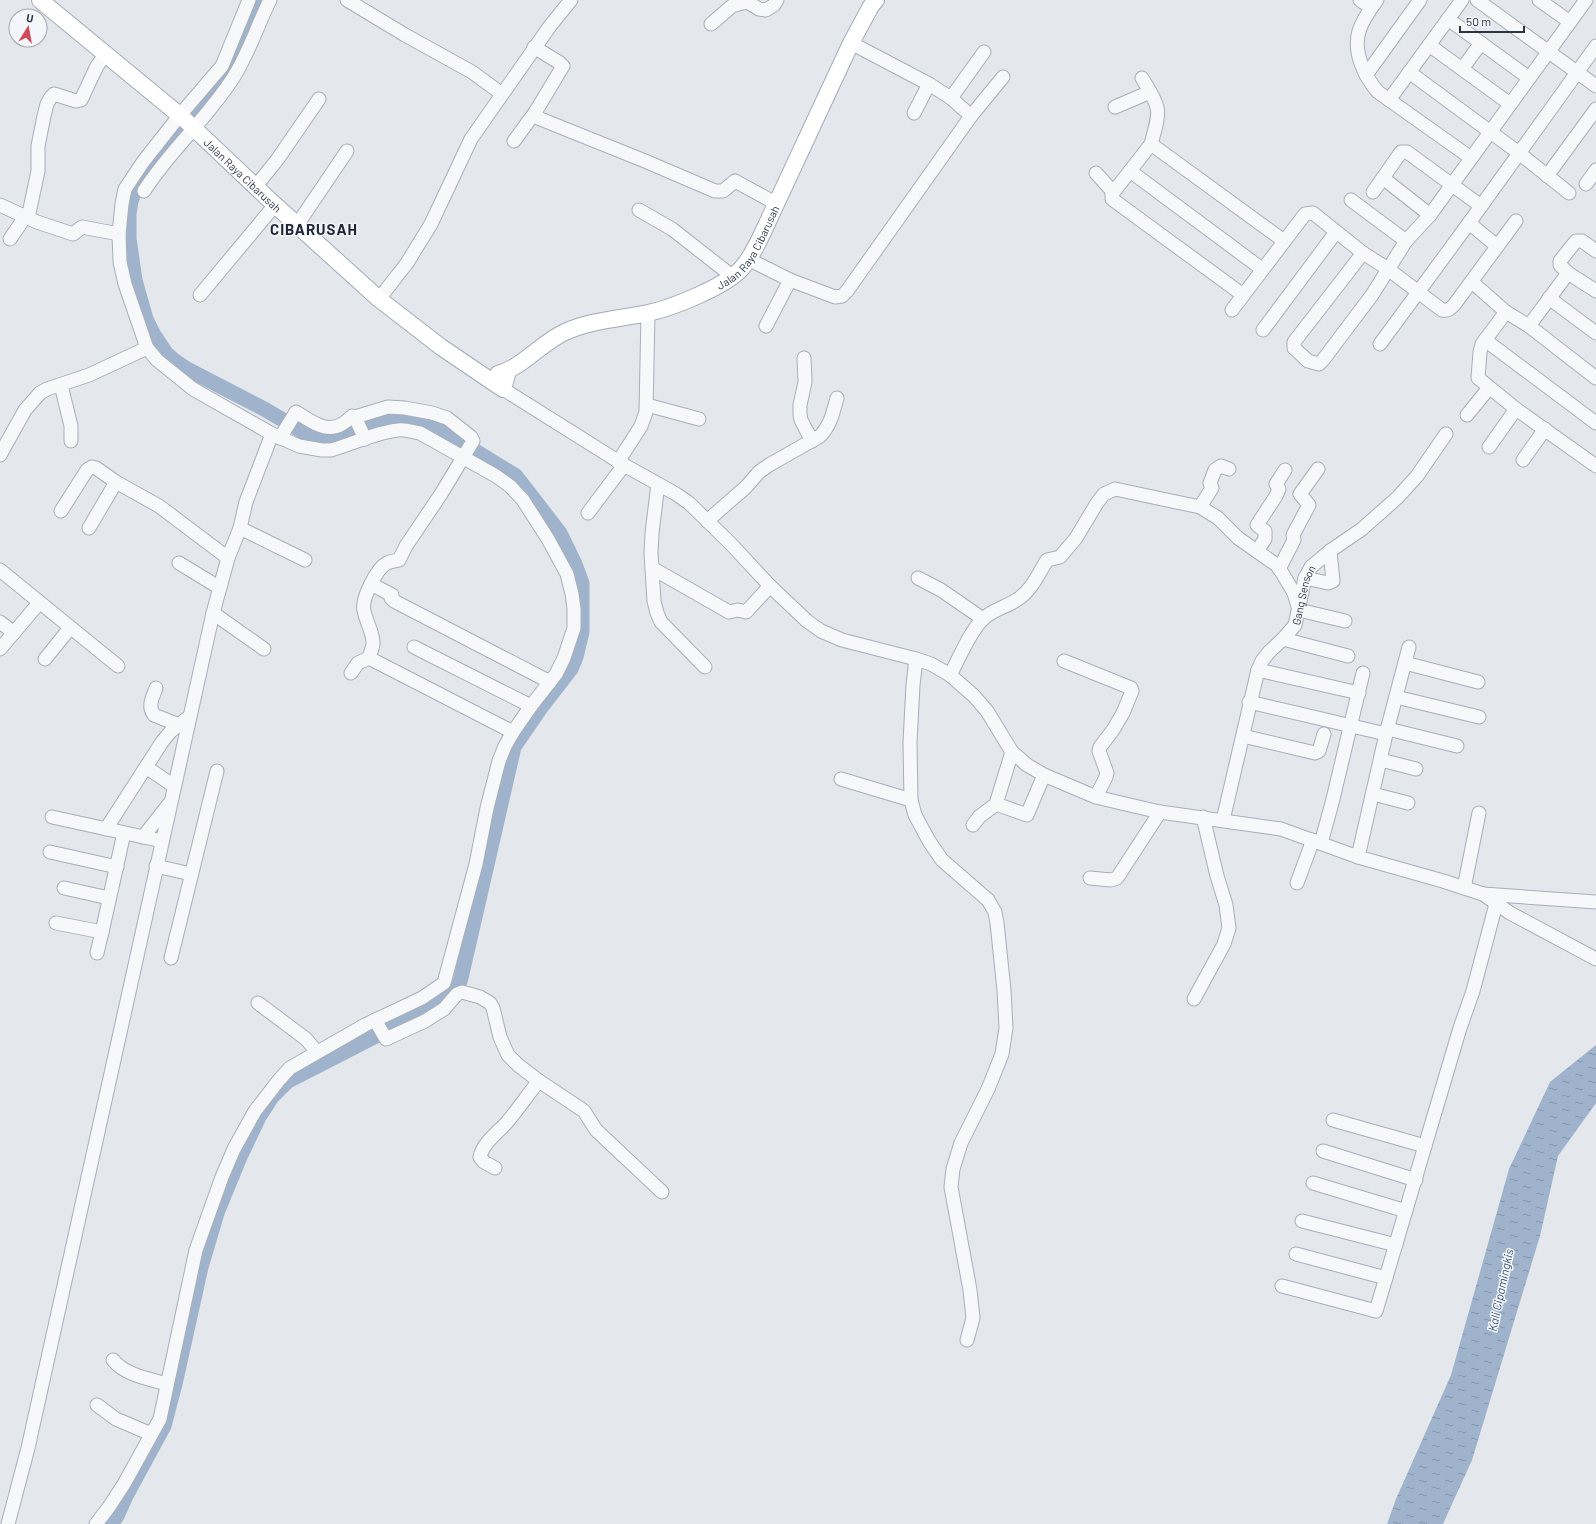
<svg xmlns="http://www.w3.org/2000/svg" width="1596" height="1524" font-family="Barlow,sans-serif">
	<defs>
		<pattern id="water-ripples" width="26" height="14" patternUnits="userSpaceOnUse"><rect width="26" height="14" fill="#9fb4cc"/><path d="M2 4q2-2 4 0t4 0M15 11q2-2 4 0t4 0" fill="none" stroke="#8293a7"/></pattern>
	</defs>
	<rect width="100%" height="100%" fill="#e4e7ec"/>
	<polygon fill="url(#water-ripples)" points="1596,1045 1596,1103 1558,1156 1540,1236 1472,1460 1443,1524 1387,1524 1396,1499 1451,1375 1509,1169 1550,1082"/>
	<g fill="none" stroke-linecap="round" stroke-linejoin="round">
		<polyline stroke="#9fb4cc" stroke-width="15" points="111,1524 117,1516 126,1496 164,1426 175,1384 201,1267 217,1213 240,1157 259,1117 272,1097 288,1081 409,1019 452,993 458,987 461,978 514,747 540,709 571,669 576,657 582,632 582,583 575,564 560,533 516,476 436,427 410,420 381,420 353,429 331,439 315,439 266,410 187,369 175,361 166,353 154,335 146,319 135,280 129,238 129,214 131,201 139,181 146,170 224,79 235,61 255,9 260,0"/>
		<defs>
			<g id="minor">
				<polyline points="347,0 405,35 472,72 502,94"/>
				<polyline points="744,0 759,9 766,10 774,5 777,0"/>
				<polyline points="1360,0 1371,8"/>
				<path d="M1377,0c-17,23 -26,38 -15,66 4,10 9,18 16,26l93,66"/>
				<polyline points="1477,0 1596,86"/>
				<polyline points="1539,0 1570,22"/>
				<polyline points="1448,19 1529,78"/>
				<polyline points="711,24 732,6 746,2"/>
				<polyline points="1429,45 1510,104"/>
				<polyline points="534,47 560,63 563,66 536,111 536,114 538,118 645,161 715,191 723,191 735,181 777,204"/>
				<polyline points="1462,69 1481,43"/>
				<polyline points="1409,72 1519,153 1569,193"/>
				<polyline points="1366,75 1420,0"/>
				<path d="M1142,78c19,32 19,30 9,66l133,97"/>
				<polyline points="951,98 984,52"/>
				<polyline points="1389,100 1462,0"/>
				<polyline points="1115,107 1150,92"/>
				<polyline points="914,113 929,84"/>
				<polyline points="971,116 1003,77"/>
				<polyline points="514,141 536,111"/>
				<polyline points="1151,144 1112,194 1112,199 1243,295"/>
				<polyline points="1130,171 1262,269"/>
				<polyline points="1096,173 1113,192"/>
				<polyline points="1547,176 1596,109"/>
				<polyline points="1383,178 1430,215"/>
				<polyline points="1586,184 1596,170"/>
				<polyline points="256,186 277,160 319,99"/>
				<path d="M144,191c26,-41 63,-72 89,-113 16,-25 24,-52 37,-78"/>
				<polyline points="1373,192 1401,152 1407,152 1481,206"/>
				<polyline points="1351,200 1406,241"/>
				<polyline points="0,205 37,222 73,234 82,227 119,234"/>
				<polyline points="639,210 672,229 732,276"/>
				<polyline points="28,218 38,171 38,146 44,116 47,104 51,97 54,94 76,101 81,100 97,66 105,55"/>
				<polyline points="1469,223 1497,246"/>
				<polyline points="297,225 347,151"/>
				<polyline points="10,239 25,217"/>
				<polyline points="1363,253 1294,342 1294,348 1308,361 1319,364 1323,360 1372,295 1406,241 1430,215 1586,0"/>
				<polyline points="748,259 790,280 835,297 842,296 847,291 971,116 951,98 929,84 851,43"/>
				<polyline points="1568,273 1560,265 1560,261 1576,241 1582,241 1596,251"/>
				<polyline points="1472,282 1506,312 1529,326 1596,378"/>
				<polyline points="200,295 275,205"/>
				<polyline points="1549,298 1596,333"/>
				<polyline points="379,299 407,263 431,224 471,139 550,26 571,0"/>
				<path d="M1232,310l73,-96 8,-1 50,40 25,16 54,41c6,1 8,-1 12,-5l62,-84"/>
				<polyline points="1506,312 1482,344 1480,352 1478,378 1516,409 1596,466"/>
				<polyline points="766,326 790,280"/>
				<polyline points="1529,326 1568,273 1596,291"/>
				<polyline points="1263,330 1336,232"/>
				<polyline points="1485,340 1596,423"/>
				<polyline points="1380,344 1469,223 1596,46"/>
				<polyline points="804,358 805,382 800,405 800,414 801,420 812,441"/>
				<polyline points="61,385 71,426 71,441"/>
				<polyline points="503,389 624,465 676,494 689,503 731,544 770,586 807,621 821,631 842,640 916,659 931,664 950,675 974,696 987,711 1012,752 1027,765 1044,775 1096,797 1121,803 1160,812 1281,829 1358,857 1443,881 1483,894 1510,913 1596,959"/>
				<polyline points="647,405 699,419"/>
				<polyline points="1467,415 1489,388"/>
				<path d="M280,438l16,-26c13,8 30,22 46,12 4,-2 7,-5 10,-8l3,1 10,22"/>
				<polyline points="1489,447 1516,409"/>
				<polyline points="0,455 25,410 40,393 47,389 89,375 147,348"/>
				<polyline points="1523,460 1545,429"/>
				<polyline points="618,462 641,426 646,412 648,313"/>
				<polyline points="658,484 652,533 651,553 654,601 657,613 661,622 705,667"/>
				<polyline points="1200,507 1212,488 1210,483 1215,470 1221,466 1229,469"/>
				<polyline points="61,511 87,470 92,467 96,468 116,482 159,506 228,558"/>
				<polyline points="588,513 624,465"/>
				<path d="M707,521l39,-34 13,-15 10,-7 51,-29c11,-11 13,-24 17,-38"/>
				<polyline points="89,528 116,482"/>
				<polyline points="240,528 305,560"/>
				<polyline points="1257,551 1265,539 1265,531 1257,525 1276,496 1279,489 1276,484 1285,470"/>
				<polyline points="179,563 220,588"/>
				<polyline points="652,568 729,612 738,610 746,612 770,586"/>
				<polyline points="1279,569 1294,540 1293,535 1309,505 1300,494 1318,469"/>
				<polyline points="0,570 118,666"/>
				<polyline points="918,578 941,590 983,619"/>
				<polyline points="1305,578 1328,583 1333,581 1330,551"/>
				<polyline points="371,584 392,595 391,598 394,601 550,682"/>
				<polyline points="213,613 264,649"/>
				<polyline points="0,622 14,633"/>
				<polyline points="1283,639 1348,656"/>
				<polyline points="414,647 531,706"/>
				<polyline points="0,649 39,603"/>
				<polyline points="369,658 513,732"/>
				<polyline points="45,659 70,628"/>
				<polyline points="916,659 913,685 910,742 911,800 915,815 929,841 942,860 988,900 995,912 997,923 1004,990 1006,1028 1002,1054 988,1089 961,1143 953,1169 951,1187 970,1290 973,1318 967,1340"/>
				<polyline points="1064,661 1131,688 1132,691 1123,713 1113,730 1100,747 1099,751 1107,773 1106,777 1096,797"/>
				<polyline points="1405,663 1478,682"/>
				<polyline points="1258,670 1359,693"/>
				<path d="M351,673l7,-10 11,-5c1,-5 4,-10 4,-15 0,-11 -7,-22 -9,-32 -3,-12 13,-43 23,-48 4,-2 8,-2 12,-3l7,-14 35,-52 32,-53 -2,-4 -24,-19 -15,-5 -27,-5 -17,-1 -33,10"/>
				<path d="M950,675c9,-16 20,-44 33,-56 10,-10 24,-12 35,-20 13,-8 21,-26 29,-39l13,-3 16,-19 21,-35 7,-9 11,-5 85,18 18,11 20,20 40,28 16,27 5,17 46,11"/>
				<path d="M156,688c-3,9 -9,18 -2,27l25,10"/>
				<polyline points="1396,697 1479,717"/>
				<polyline points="1249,702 1386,734"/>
				<polyline points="1388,729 1457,746"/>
				<polyline points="1243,736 1315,753 1319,751 1324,734"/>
				<polyline points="1381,760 1416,769"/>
				<polyline points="146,767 174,786"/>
				<polyline points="841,779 911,800"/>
				<polyline points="1373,794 1408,803"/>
				<polyline points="996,804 1027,815 1044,775"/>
				<polyline points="52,817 162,841"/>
				<path id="s1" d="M1223,820l35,-150 4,-9 7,-9 14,-13 12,-14 10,-47 6,-11 19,-16 32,-22 36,-32 19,-21 29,-42"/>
				<polyline points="973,825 979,817 996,804 1012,752"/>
				<polyline points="106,829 162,742 171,731 189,717"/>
				<polyline points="143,837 169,804"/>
				<polyline points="1321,843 1332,803 1363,673"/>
				<polyline points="50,852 117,867"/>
				<polyline points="1358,857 1386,734 1409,647"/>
				<polyline points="156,866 191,874"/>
				<polyline points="1090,878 1111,880 1117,878 1160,812"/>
				<polyline points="1297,883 1313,840"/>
				<polyline points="64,888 109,898"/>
				<polyline points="1464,888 1479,813"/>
				<polyline points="1483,894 1596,902"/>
				<polyline points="56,923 102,932 124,833"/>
				<polyline points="97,953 102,932"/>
				<polyline points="171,958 217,771"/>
				<polyline points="1194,999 1224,944 1229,928 1226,905 1217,876 1203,817"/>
				<polyline points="258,1003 306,1039 317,1052"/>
				<polyline points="375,1020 386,1039 425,1021 444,1009 457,994 462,992 480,997 490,1003 493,1008 500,1037 508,1055 518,1065 539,1081 584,1111 596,1130 662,1192"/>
				<polyline points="1333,1120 1425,1146"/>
				<polyline points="1323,1151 1416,1180"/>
				<path d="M495,1168l-11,-6 -4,-5c3,-15 19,-25 28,-36 11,-13 20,-27 31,-40"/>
				<polyline points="1313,1183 1406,1211"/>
				<polyline points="1302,1221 1396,1245"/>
				<polyline points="1296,1254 1386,1278"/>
				<polyline points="1282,1286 1376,1311 1460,1028 1473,991 1496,904"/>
				<path d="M113,1360c12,15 36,19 54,24"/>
				<polyline points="97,1405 116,1419 151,1434"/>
				<polyline points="8,1524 28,1448 213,613 228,558 240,528 246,502 272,434"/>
				<path d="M96,1524l13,-17 15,-23 36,-65 36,-169 26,-73 12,-28 21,-38 24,-31 11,-12 75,-43 57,-27 22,-15 32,-119 11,-56 12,-47 6,-15 8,-14 18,-26 25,-32 8,-16 10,-30v-19l-2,-15 -5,-20 -19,-35 -25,-39 -13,-14 -14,-10 -76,-43c-7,-1 -14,-4 -22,-3 -21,2 -46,14 -67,20h-9l-23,-4 -27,-12 -79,-45 -36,-29 -10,-12 -22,-64 -5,-22 -1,-28 3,-30 3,-15 18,-27 37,-47 42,-49 27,-66"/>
			</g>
			<g id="major">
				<path id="s2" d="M40,0l143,118 92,87 104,94 62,48 62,42 5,-18"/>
				<path id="s3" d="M498,374c25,-7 43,-31 67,-42 26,-12 55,-13 83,-19 24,-5 76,-26 93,-44 10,-11 17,-26 23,-39l87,-187 20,-37 5,-6"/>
			</g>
		</defs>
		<use href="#minor" stroke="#a9aeb7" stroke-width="15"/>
		<use href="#major" stroke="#a3abb8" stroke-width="18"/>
		<use href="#minor" stroke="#f7f8fa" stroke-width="13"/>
		<use href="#major" stroke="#fff" stroke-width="16"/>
	</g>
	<g text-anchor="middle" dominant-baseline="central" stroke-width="3" stroke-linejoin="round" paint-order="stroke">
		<g font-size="11" fill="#2b3445" stroke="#f4f6f9">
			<text stroke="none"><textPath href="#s2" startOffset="268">Jalan Raya Cibarusah</textPath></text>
			<text stroke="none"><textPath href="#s3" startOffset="290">Jalan Raya Cibarusah</textPath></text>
			<text stroke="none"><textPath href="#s1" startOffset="244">Gang Senson</textPath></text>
		</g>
		<g font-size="12" font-style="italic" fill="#34527a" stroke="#f4f6f9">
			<text transform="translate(1500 1290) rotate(-78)">Kali Cipamingkis</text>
		</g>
		<g font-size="15" font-weight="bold" letter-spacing="1" fill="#1d2536" stroke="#f4f6f9">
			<text x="314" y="229">CIBARUSAH</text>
		</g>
	</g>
	<g transform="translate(28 28) rotate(11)"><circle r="19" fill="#f4f6f9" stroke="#a4a8b1"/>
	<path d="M0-3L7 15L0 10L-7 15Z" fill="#d1495b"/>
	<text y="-6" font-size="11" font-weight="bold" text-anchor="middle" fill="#2b3445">U</text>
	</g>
	<path d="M1460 26v6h64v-6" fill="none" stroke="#2b3445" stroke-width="2"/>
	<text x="1466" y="26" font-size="12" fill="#2b3445" stroke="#f4f6f9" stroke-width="3" paint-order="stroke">50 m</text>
</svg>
